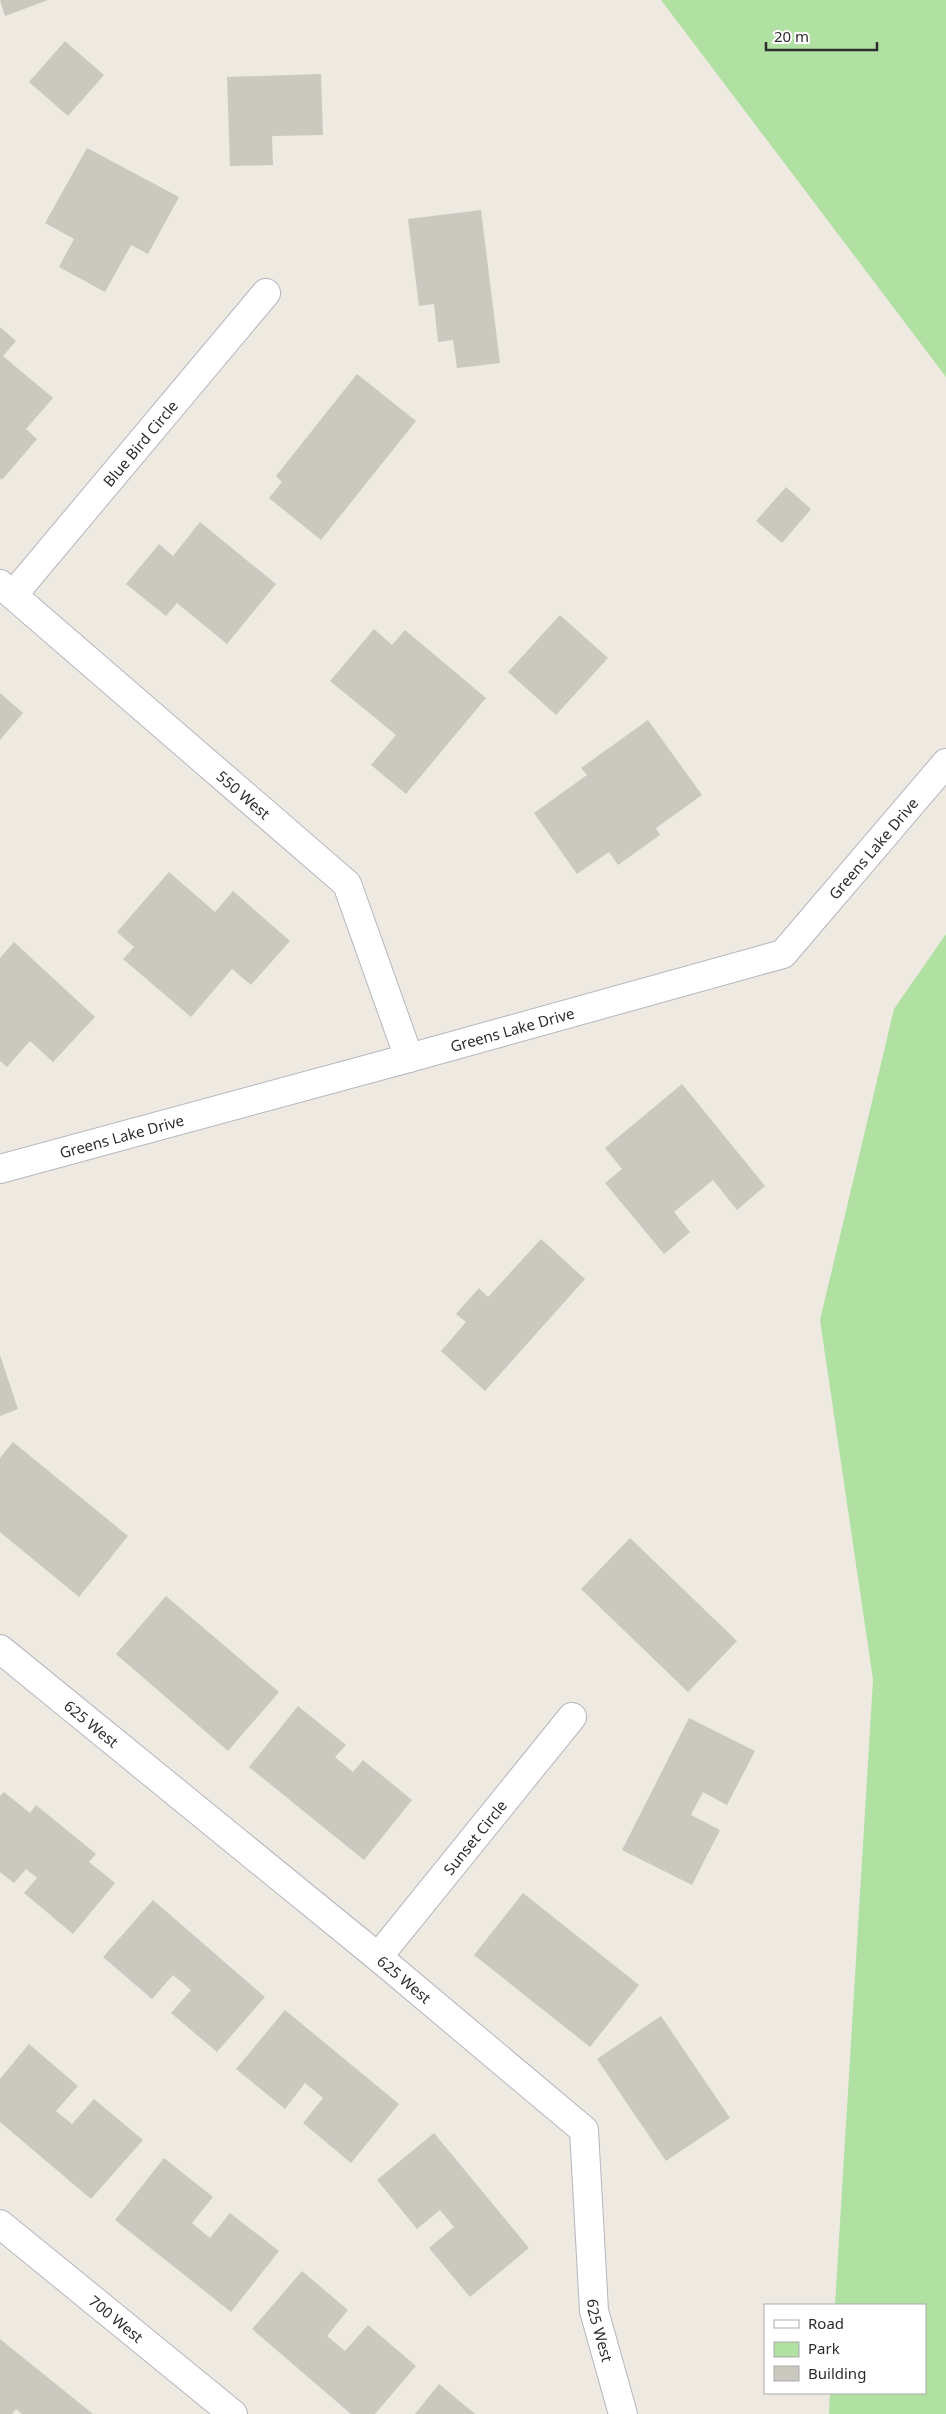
<svg xmlns="http://www.w3.org/2000/svg" width="946" height="2414" font-family="'Noto Sans',sans-serif">
	<rect width="100%" height="100%" fill="#eeeae1"/>
	<g fill="#b0e0a2">
		<polygon points="661,0 946,0 946,377"/>
		<polygon points="946,934 946,2414 829,2414 830,2393 925,2393 925,2305 835,2305 873,1680 820,1320 894,1009"/>
	</g>
	<g fill="#cac8bf">
		<polygon points="0,0 48,0 5,16"/>
		<polygon points="65,41 104,75 68,116 29,82"/>
		<polygon points="321,74 323,135 272,136 273,165 230,166 227,77"/>
		<polygon points="87,148 179,197 148,254 131,245 105,292 59,267 74,239 45,223"/>
		<polygon points="481,210 500,363 457,368 453,340 438,342 434,304 419,306 408,219"/>
		<polygon points="0,327 16,341 3,356 53,398 26,429 37,439 2,480 0,478"/>
		<polygon points="357,374 416,421 321,540 269,498 282,482 276,476"/>
		<polygon points="786,487 811,509 782,543 756,521"/>
		<polygon points="200,522 276,584 227,644 177,603 166,616 126,584 159,544 173,556"/>
		<polygon points="560,615 608,658 556,715 508,672"/>
		<polygon points="374,629 392,645 405,630 486,698 406,794 371,765 396,735 330,681"/>
		<polygon points="0,693 23,713 0,740"/>
		<polygon points="648,720 702,795 656,828 660,835 618,865 609,852 577,874 534,813 587,775 581,768"/>
		<polygon points="169,872 215,912 233,891 290,941 251,985 232,969 191,1017 123,959 134,947 117,932"/>
		<polygon points="14,942 95,1017 53,1062 30,1041 7,1067 0,1061 0,958"/>
		<polygon points="682,1084 765,1186 737,1210 713,1180 674,1212 690,1232 664,1254 605,1183 622,1169 605,1148"/>
		<polygon points="541,1239 585,1279 485,1391 441,1351 466,1322 456,1314 479,1288 488,1297"/>
		<polygon points="0,1355 18,1409 0,1416"/>
		<polygon points="13,1442 128,1536 79,1597 0,1532 0,1458"/>
		<polygon points="630,1538 737,1641 688,1692 581,1589"/>
		<polygon points="166,1596 279,1692 228,1751 116,1654"/>
		<polygon points="298,1706 346,1745 335,1757 353,1772 363,1760 412,1800 364,1860 249,1767"/>
		<polygon points="689,1718 755,1751 727,1805 703,1792 691,1815 720,1830 692,1885 622,1850"/>
		<polygon points="4,1792 30,1813 36,1805 96,1854 89,1862 115,1883 73,1934 24,1893 37,1878 26,1869 14,1883 0,1872 0,1796"/>
		<polygon points="523,1893 639,1985 590,2047 474,1955"/>
		<polygon points="153,1900 265,1997 217,2052 171,2013 191,1990 173,1975 152,1999 103,1957"/>
		<polygon points="285,2010 399,2104 351,2163 303,2123 323,2098 305,2083 285,2109 236,2069"/>
		<polygon points="661,2016 730,2118 666,2161 597,2059"/>
		<polygon points="29,2044 78,2086 56,2111 72,2124 94,2099 143,2140 91,2199 0,2122 0,2079"/>
		<polygon points="434,2133 529,2248 470,2297 429,2248 454,2227 440,2210 417,2229 377,2180"/>
		<polygon points="164,2158 213,2197 192,2223 210,2238 230,2213 279,2251 231,2312 115,2220"/>
		<polygon points="302,2271 348,2310 327,2336 345,2351 368,2325 416,2366 375,2414 351,2414 252,2329"/>
		<polygon points="0,2339 93,2414 22,2414 16,2409 12,2414 0,2414"/>
		<polygon points="439,2384 475,2414 415,2414"/>
	</g>
	<g fill="none" stroke-linecap="round" stroke-linejoin="round">
		<defs>
			<g id="minor">
				<path id="s1" d="M0,584l347,300 62,174"/>
				<path id="s2" d="M13,595l253,-302"/>
				<path id="s3" d="M0,1169l409,-111 374,-104 163,-191"/>
				<path id="s4" d="M0,1649l378,308 206,173 10,181 29,103"/>
				<path id="s5" d="M378,1957l194,-240"/>
				<path id="s6" d="M0,2224l233,190"/>
			</g>
		</defs>
		<use href="#minor" stroke="#b5b6bf" stroke-width="30"/>
		<use href="#minor" stroke="#fff" stroke-width="28"/>
	</g>
	<g text-anchor="middle" dominant-baseline="central" stroke-width="4" stroke-linejoin="round" paint-order="stroke">
		<g font-size="15" fill="#2d2d2d" stroke="#fff">
			<text stroke="none"><textPath href="#s2" startOffset="198">Blue Bird Circle</textPath></text>
			<text stroke="none"><textPath href="#s1" startOffset="322">550 West</textPath></text>
			<text stroke="none"><textPath href="#s3" startOffset="951">Greens Lake Drive</textPath></text>
			<text stroke="none"><textPath href="#s3" startOffset="531">Greens Lake Drive</textPath></text>
			<text stroke="none"><textPath href="#s3" startOffset="126">Greens Lake Drive</textPath></text>
			<text stroke="none"><textPath href="#s4" startOffset="118">625 West</textPath></text>
			<text stroke="none"><textPath href="#s5" startOffset="154">Sunset Circle</textPath></text>
			<text stroke="none"><textPath href="#s4" startOffset="522">625 West</textPath></text>
			<text stroke="none"><textPath href="#s6" startOffset="150">700 West</textPath></text>
			<text stroke="none"><textPath href="#s4" startOffset="958">625 West</textPath></text>
		</g>
	</g>
	<rect x="764" y="2304" width="162" height="90" fill="#ffffff" stroke="#ababab"/>
	<rect x="774" y="2320" width="25" height="8" fill="#ffffff" stroke="#ababab"/>
	<text x="808" y="2329" font-size="15" fill="#2d2d2d">Road</text>
	<rect x="774" y="2342" width="25" height="15" fill="#b0e0a2" stroke="#ababab"/>
	<text x="808" y="2354" font-size="15" fill="#2d2d2d">Park</text>
	<rect x="774" y="2366" width="25" height="15" fill="#cac8bf" stroke="#ababab"/>
	<text x="808" y="2379" font-size="15" fill="#2d2d2d">Building</text>
	<path d="M766 42v8h111v-8" fill="none" stroke="#2d2d2d" stroke-width="2.5"/>
	<text x="774" y="42" font-size="15" fill="#2d2d2d" stroke="#ffffff" stroke-width="4" paint-order="stroke">20 m</text>
</svg>
